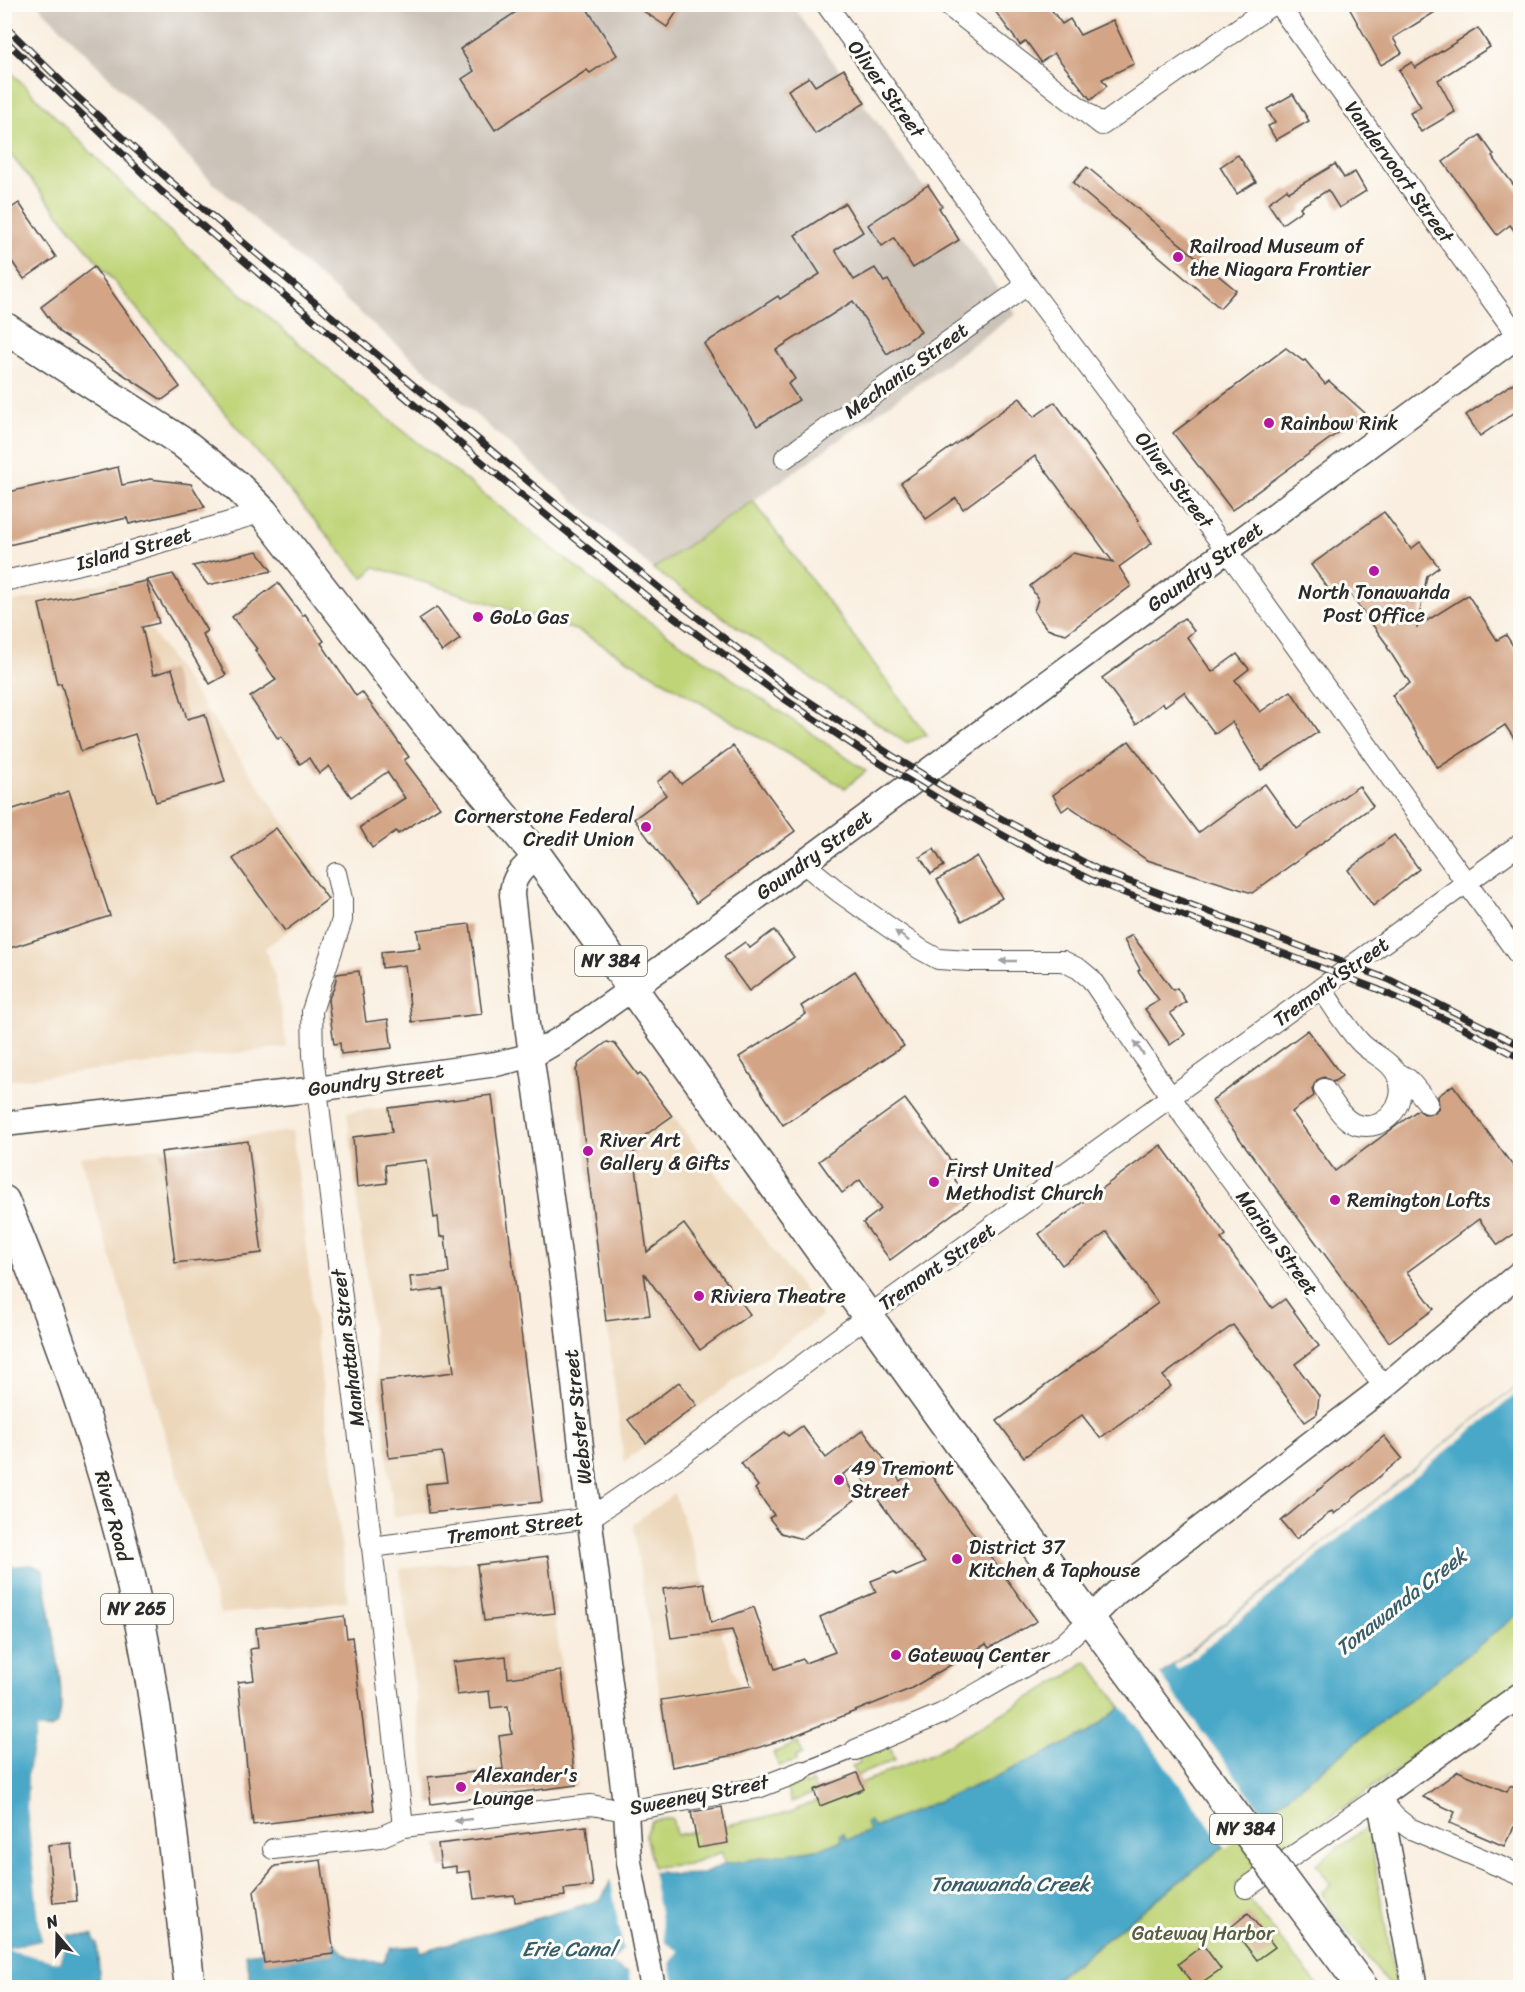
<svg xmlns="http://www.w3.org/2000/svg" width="1525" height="1992" font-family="Sriracha,sans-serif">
	<rect width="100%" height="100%" fill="#fdfcf7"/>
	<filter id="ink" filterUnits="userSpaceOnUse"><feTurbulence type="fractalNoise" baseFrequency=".0167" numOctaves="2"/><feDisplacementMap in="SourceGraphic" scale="12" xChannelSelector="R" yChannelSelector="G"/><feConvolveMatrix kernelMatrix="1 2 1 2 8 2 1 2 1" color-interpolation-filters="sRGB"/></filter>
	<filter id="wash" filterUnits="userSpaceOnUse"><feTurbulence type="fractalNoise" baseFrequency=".008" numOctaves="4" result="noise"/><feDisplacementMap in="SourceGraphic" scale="24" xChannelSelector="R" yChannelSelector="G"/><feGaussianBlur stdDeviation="1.35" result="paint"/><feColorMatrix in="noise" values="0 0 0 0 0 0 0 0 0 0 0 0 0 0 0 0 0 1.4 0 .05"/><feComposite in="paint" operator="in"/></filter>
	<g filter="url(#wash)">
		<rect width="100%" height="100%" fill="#f9eedf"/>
		<g fill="#ecd7ba">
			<polygon points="116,580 336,897 265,948 275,977 287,1047 6,1081 5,1077 5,604"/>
			<polygon points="614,1037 822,1316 624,1462 575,1065"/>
			<polygon points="492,1095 542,1500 394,1517 347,1112"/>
			<polygon points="292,1131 348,1601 220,1614 80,1157"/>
			<polygon points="674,1494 760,1745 671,1767 633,1524"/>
			<polygon points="547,1552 576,1786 429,1804 400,1569"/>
		</g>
		<polygon fill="#cbc2b8" points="38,5 792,5 1016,314 753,501 653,569 545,476 212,182"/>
		<g fill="#bfd477" stroke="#758051" stroke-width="1.5">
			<polygon points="4,65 166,228 359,396 618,600 866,771 845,788 579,631 375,567 363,578 101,266 5,148"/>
			<polygon points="753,501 927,735 906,743 653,569"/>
			<polygon points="1520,1613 1520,1683 1236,1884 1319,1987 1045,1988"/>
			<polygon points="1086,1661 1089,1663 1121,1707 1089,1733 987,1781 873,1828 870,1822 870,1831 847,1840 844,1834 842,1840 823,1848 724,1864 722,1852 688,1864 653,1867 645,1835 651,1821 672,1818 676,1835 788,1813 934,1753 1067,1676"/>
			<polygon points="798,1743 802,1754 795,1757 796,1761 779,1766 773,1753"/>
			<polygon points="887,1747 891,1750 895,1760 856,1776 852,1766 860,1763 858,1758"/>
			<polygon points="804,1781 806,1785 813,1782 817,1792 791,1802 787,1788"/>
			<polygon points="1364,1829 1369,1831 1396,1987 1390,1987 1326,1903 1322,1892 1331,1885 1316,1864"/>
		</g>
		<g fill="#49a8c8" stroke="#3a6a7a" stroke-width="1.5" fill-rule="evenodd">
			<path d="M1520,1383v230l-475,374 -793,1 -6,-34 89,-11c12,19 28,18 48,19l8,-14 27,-2 2,6 181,-52 10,-20 48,-8 16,3 29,-1 20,-10 99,-16 19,-8 -2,-5 3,-2 4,7 22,-9 -3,-8 4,-2 4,7 113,-47 102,-48zM665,1942l13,9 -8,13 -46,7 -12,-8 9,-13z"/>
			<path d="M32,1565l11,5c2,26 30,139 12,156 -5,5 -12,3 -18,3l-9,43 -1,37 14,132 -35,7 54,15 8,-28h25l1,7 3,1 3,43 3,1 -98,1v-421z"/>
		</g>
		<g fill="#f9eedf" fill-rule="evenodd">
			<polygon points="1520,1383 1520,1391 1178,1670 1174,1665"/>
			<polygon points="1159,1673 1266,1817 1226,1848 1120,1704"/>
			<polygon points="37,1729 44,1729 43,1732 40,1732 31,1773 30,1808 44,1941 42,1944 17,1949 58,1959 65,1935 68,1935 60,1963 5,1949 41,1941 27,1809 28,1772"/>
			<path d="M652,1870l13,72 14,9 -9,13 5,23h-44l-3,-16h-4l-12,-8 11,-14 -13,-72zM664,1945l10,7 -6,10 -43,6 -9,-6 6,-9z"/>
		</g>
		<g id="blocks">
			<g fill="#d3a586">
				<polygon points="528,4 584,4 617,55 590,73 587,70 495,130 462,79 474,71 460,49"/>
				<polygon points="633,4 682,4 667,27"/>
				<polygon points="1005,4 1047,4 1062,24 1070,19 1080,35 1113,20 1134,64 1102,79 1107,86 1091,100 1054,53 1041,62 1026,41 1020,45 995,11"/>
				<polygon points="1347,4 1448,4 1393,38 1402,53 1381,65"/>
				<polygon points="1478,28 1490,47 1438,80 1455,112 1421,132 1410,113 1421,107 1399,70 1412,62 1415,68"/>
				<polygon points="844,69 865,103 815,134 788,90 809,77 815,86"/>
				<polygon points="1293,94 1309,121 1276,140 1268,126 1275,123 1267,109"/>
				<polygon points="1480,135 1494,155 1492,156 1521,195 1521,239 1510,225 1497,235 1443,162"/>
				<polygon points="1238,155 1256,182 1237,194 1220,167"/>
				<polygon points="1335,164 1344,178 1355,172 1366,191 1339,208 1328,190 1300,207 1302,210 1282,224 1268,203 1287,189 1289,192"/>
				<polygon points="1087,167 1236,290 1220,308 1073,183"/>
				<polygon points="928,185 942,206 939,208 959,240 913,268 894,238 882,246 868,225"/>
				<polygon points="19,203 56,257 24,279 4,250 4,213"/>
				<polygon points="845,203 863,232 835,250 854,280 875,268 884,282 888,280 921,332 887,354 853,301 776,350 795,379 788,384 799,400 757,426 704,344 778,296 780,299 820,274 795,235"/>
				<polygon points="94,267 180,387 162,400 59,332 41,307"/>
				<polygon points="1286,348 1303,361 1305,360 1325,384 1329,381 1365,413 1232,510 1173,433"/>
				<polygon points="1521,378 1521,408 1480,436 1466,415"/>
				<polygon points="1020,398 1034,417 1055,402 1139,520 1137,521 1152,543 1119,567 1131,586 1066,634 1047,629 1034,611 1038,599 1030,586 1073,553 1113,562 1035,456 963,509 956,498 926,519 901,483"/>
				<polygon points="118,467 122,485 150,479 191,484 205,507 129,524 127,518 4,546 4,493"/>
				<polygon points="1384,512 1411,549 1420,542 1439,567 1427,576 1417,627 1468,595 1497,640 1506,635 1521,658 1521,749 1505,725 1438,768 1392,695 1410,683 1387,647 1388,646 1350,594 1338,602 1311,565"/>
				<polygon points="257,551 272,571 208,585 193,566"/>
				<polygon points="173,574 207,631 202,634 226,675 210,684 147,580"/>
				<polygon points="146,581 159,623 142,627 153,675 172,669 187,719 205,714 225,782 156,802 135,734 81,751 61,683 57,684 39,604"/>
				<polygon points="278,583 303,616 305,614 324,641 321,643 356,696 362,692 392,733 409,757 404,760 440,807 398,834 396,831 372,848 360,827 405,798 387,772 351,797 329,766 319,774 309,758 300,764 281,736 278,739 250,697 276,680 255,650 257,649 232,617"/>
				<polygon points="437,607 460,639 442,652 419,619"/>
				<polygon points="1184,618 1194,631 1187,637 1212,672 1237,654 1249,669 1235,680 1260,712 1291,691 1318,732 1261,770 1232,722 1215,734 1184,692 1165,706 1163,703 1136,724 1102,678"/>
				<polygon points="1129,741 1198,833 1265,784 1297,829 1359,786 1373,806 1252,893 1147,860 1069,806 1062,811 1053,795"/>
				<polygon points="733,746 795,831 696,903 634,819 666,795 657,782 672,771 681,784"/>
				<polygon points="69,791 110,916 4,950 4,812"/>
				<polygon points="276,828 328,899 285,931 233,859"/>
				<polygon points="1394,835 1419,869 1373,906 1348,870"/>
				<polygon points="934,849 944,866 931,874 920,857"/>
				<polygon points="977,856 1002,898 962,921 937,880"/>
				<polygon points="470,924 482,1014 412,1022 405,965 382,968 381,952 420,948 417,930"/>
				<polygon points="774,930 794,957 749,991 724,957 745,942 750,948"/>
				<polygon points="1132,935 1173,990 1177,988 1186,1002 1170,1013 1185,1034 1170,1045 1145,1009 1159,1000 1138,971 1140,969 1124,940"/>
				<polygon points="359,971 366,1022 388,1019 392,1048 341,1054 340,1043 334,1044 328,1000 334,988 337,974"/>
				<polygon points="855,971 904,1046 783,1125 739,1057 806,1014 801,1006"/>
				<polygon points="1308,1030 1342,1076 1333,1082 1324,1077 1317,1080 1312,1089 1314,1096 1292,1112 1335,1171 1418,1110 1424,1114 1435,1113 1439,1107 1438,1096 1453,1085 1521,1177 1521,1229 1498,1245 1479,1219 1407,1272 1434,1309 1389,1342 1212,1101"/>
				<polygon points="607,1042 615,1044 638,1075 640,1073 672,1116 633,1144 647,1252 684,1224 750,1314 700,1350 644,1273 650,1315 606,1321 576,1070 579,1063"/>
				<polygon points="492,1095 542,1502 429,1513 426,1484 447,1482 442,1452 389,1458 380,1381 454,1372 443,1289 412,1293 410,1277 449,1273 445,1236 440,1237 438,1217 434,1218 427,1160 385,1165 387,1183 357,1187 353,1137 392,1132 389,1108"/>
				<polygon points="905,1099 951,1161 954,1159 964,1173 955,1180 970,1201 890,1260 863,1223 881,1209 860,1180 842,1193 819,1161"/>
				<polygon points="248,1141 262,1253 175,1263 161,1152"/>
				<polygon points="1161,1145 1226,1235 1221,1239 1272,1308 1285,1299 1319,1346 1295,1364 1319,1396 1317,1414 1305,1422 1233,1325 1163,1376 1171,1386 1100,1438 1082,1415 1024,1457 997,1421 1158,1303 1107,1232 1062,1265 1039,1234"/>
				<polygon points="679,1382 697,1405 646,1443 628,1420"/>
				<polygon points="802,1426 826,1458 863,1430 900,1481 923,1464 1037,1621 989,1648 986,1644 910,1689 791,1737 735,1755 672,1767 661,1700 751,1686 732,1630 671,1638 663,1589 704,1583 711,1623 754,1607 775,1669 803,1659 805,1663 835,1652 820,1617 876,1592 871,1581 894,1572 896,1575 925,1563 854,1467 843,1474 856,1499 802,1539 781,1533 769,1518 774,1515 755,1489 758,1486 741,1463 784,1432 788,1436"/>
				<polygon points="1384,1436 1402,1458 1334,1514 1332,1511 1296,1539 1281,1521"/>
				<polygon points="548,1556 555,1613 484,1621 477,1565"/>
				<polygon points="344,1616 347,1638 352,1637 374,1810 253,1825 238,1682 254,1680 250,1649 258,1648 256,1628"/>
				<polygon points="506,1656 508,1678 561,1671 576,1785 431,1804 428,1777 503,1769 499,1736 512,1734 508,1706 491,1708 489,1691 457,1695 453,1662"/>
				<polygon points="1458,1771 1507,1792 1510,1786 1521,1790 1521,1829 1514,1827 1504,1846 1450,1823 1455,1812 1423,1797"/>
				<polygon points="857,1773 864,1789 820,1806 814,1790"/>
				<polygon points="722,1807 728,1843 698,1848 691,1812"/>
				<polygon points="586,1826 593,1886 564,1889 565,1896 515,1902 514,1895 474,1899 470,1871 456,1873 456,1866 441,1868 438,1844"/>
				<polygon points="71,1843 77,1901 53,1903 48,1845"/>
				<polygon points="321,1860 334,1954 264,1963 254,1891 275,1866"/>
				<polygon points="1248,1913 1275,1947 1257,1960 1231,1927"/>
				<polygon points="1203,1945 1221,1969 1195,1987 1178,1964"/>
			</g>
		</g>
	</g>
	<g filter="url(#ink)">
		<use href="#blocks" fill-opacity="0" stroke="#4a4846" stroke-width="1.5"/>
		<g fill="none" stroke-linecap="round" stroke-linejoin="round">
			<defs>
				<polyline id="pedestrian" points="802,1771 855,1750"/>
				<g id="minor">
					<polyline points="826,4 1027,285 1227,551 1520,957"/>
					<polyline points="946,4 1102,125 1273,4"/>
					<polyline points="1278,4 1520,339"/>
					<polyline points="785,458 1027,285"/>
					<polyline points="4,581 111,557 263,512"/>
					<polyline points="803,863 839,892 920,949 938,959 969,961 1063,961 1079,969 1091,979 1185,1118 1384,1387"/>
					<polyline points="336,873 342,899 342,920 312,1011 313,1055 372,1547 403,1827"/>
					<path d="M1322,989c12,18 23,37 38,53 13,14 33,18 39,38 8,24 -14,52 -41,45 -16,-4 -25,-24 -34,-36"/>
					<polyline points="1395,1071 1408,1079 1428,1103"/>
					<polyline points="372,1547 590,1518 679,1457 868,1316 1520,844"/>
					<polyline points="855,1750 941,1714 1062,1645 1089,1620"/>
					<polyline points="273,1849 380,1837 403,1827 591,1805 626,1811 758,1788 802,1771"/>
					<polyline points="1246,1888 1379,1797 1394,1816 1409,1828 1520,1875"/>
				</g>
				<g id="tertiary">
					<path d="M537,856c-13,11 -25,20 -25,39l15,130 36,259 22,199 41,328 3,51 24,126"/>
					<polyline points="4,1124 317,1089 496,1064 533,1055 564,1037 661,968 1520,334"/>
					<polyline points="1089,1620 1116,1593 1384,1387 1520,1273"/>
					<polyline points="1415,1988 1379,1797 1520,1695"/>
				</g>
				<g id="primary">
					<polyline points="4,327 182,442 236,485 263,512 433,732 537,856 957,1440 1195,1761"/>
					<path d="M4,1201c42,100 80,203 109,308 44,155 58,318 77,479"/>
					<polyline points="1296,1898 1363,1988"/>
				</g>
			</defs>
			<use href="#pedestrian" stroke="#4a4846" stroke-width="18"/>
			<use href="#minor" stroke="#4a4846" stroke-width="22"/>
			<use href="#tertiary" stroke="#4a4846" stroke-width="27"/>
			<use href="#primary" stroke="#4a4846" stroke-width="33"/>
			<use href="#pedestrian" stroke="#fff" stroke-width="15"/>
			<use href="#minor" stroke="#fff" stroke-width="20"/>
			<use href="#tertiary" stroke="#fff" stroke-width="24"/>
			<use href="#primary" stroke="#fff" stroke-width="30"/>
			<defs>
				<g id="rail">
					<polyline points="4,25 71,91 169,180 529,482 663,591 790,689 891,755 957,795 1099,870 1390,980 1520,1045"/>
					<polyline points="4,39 161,191 519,493 655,603 783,698 880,763 947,804 1019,844 1093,881 1377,989 1460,1026 1520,1058"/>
				</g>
			</defs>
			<use href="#rail" stroke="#2b2b2b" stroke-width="7"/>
			<use href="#rail" stroke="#fdfcf7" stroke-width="4.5" stroke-dasharray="14" stroke-linecap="butt"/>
			<defs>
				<polyline id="primary-bridge" points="1195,1761 1296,1898"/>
			</defs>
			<use href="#primary-bridge" stroke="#4a4846" stroke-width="33" stroke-linecap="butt"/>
			<use href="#primary-bridge" stroke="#fff" stroke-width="30"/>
		</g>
		<defs><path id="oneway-solid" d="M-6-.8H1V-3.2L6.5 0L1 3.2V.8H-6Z" transform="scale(1.5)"/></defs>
		<g fill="#a0a0a0">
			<use href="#oneway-solid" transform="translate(902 936) rotate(-145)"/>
			<use href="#oneway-solid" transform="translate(1008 961) rotate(180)"/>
			<use href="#oneway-solid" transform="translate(1139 1048) rotate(-124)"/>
			<use href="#oneway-solid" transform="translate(463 1820) rotate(174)"/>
		</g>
	</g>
	<g fill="#b5179e" stroke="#fdfcf7" stroke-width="2">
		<circle cx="1178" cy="257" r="6"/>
		<circle cx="1269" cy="423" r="6"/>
		<circle cx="1374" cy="571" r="6"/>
		<circle cx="478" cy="617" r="6"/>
		<circle cx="646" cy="827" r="6"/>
		<circle cx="588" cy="1151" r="6"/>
		<circle cx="934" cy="1182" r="6"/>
		<circle cx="1335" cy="1200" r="6"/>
		<circle cx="699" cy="1296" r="6"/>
		<circle cx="839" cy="1480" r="6"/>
		<circle cx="957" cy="1559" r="6"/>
		<circle cx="896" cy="1655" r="6"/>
		<circle cx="461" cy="1787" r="6"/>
	</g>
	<g text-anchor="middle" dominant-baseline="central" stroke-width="6" stroke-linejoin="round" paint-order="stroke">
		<g fill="#fdfcf7" stroke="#6a6a68" stroke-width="1.5">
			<rect x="575" y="946" width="72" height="30" rx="4.5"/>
			<rect x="101" y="1594" width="72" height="30" rx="4.5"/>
			<rect x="1210" y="1814" width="72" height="30" rx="4.5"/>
		</g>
		<g font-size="18" font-weight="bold" fill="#2b2b2b">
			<text x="611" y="961">NY 384</text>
			<text x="137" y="1609">NY 265</text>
			<text x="1246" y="1829">NY 384</text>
		</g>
		<g font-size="20" fill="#2b2b2b" stroke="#fdfcf7">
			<text transform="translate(886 89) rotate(54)">Oliver Street</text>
			<text transform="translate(1399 172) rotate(54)">Vandervoort Street</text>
			<text transform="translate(906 371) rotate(-36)">Mechanic Street</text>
			<text transform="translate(1174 480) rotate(53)">Oliver Street</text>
			<text transform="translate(134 549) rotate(-15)">Island Street</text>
			<text transform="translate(1205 567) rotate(-36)">Goundry Street</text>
			<text transform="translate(814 855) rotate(-36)">Goundry Street</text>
			<text transform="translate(1331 982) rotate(-36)">Tremont Street</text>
			<text transform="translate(376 1080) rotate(-8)">Goundry Street</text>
			<text transform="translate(1277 1243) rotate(54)">Marion Street</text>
			<text transform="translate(937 1267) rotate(-35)">Tremont Street</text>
			<text transform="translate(348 1348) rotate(-97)">Manhattan Street</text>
			<text transform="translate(578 1417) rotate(-96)">Webster Street</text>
			<text transform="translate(113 1516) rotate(75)">River Road</text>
			<text transform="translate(515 1528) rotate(-8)">Tremont Street</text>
			<text transform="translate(699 1795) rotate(-11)">Sweeney Street</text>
		</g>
		<g font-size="20" fill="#2b2b2b" stroke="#fdfcf7" text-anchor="start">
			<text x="1190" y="246">Railroad Museum of<tspan x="1190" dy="23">the Niagara Frontier</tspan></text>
			<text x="1281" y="423">Rainbow Rink</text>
			<text x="1374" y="592" text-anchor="middle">North Tonawanda<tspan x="1374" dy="23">Post Office</tspan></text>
			<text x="490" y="617">GoLo Gas</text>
			<text x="634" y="816" text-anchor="end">Cornerstone Federal<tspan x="634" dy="23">Credit Union</tspan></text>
			<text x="600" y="1140">River Art<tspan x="600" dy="23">Gallery &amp; Gifts</tspan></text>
			<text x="946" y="1170">First United<tspan x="946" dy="23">Methodist Church</tspan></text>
			<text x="1347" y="1200">Remington Lofts</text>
			<text x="711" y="1296">Riviera Theatre</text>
			<text x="851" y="1468">49 Tremont<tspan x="851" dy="23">Street</tspan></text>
			<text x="969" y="1547">District 37<tspan x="969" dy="23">Kitchen &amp; Taphouse</tspan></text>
			<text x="908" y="1655">Gateway Center</text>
			<text x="473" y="1775">Alexander's<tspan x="473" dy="23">Lounge</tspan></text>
		</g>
		<g font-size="20" fill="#575e42" stroke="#fdfcf7">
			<text x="1203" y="1933">Gateway Harbor</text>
		</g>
		<g font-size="21" font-style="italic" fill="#375d6a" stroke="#fdfcf7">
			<text transform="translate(1401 1602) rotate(-38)">Tonawanda Creek</text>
			<text x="1010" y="1884">Tonawanda Creek</text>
			<text x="569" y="1949">Erie Canal</text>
		</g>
	</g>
	<rect width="1525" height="1992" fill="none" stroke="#fdfcf7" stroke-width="24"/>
	<g transform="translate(57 1935) rotate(340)" stroke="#fdfcf7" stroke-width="4.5" paint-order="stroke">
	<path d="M0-4.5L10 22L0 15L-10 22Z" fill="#2b2b2b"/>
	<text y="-9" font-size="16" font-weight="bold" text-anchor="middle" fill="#2b2b2b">N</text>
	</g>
</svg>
